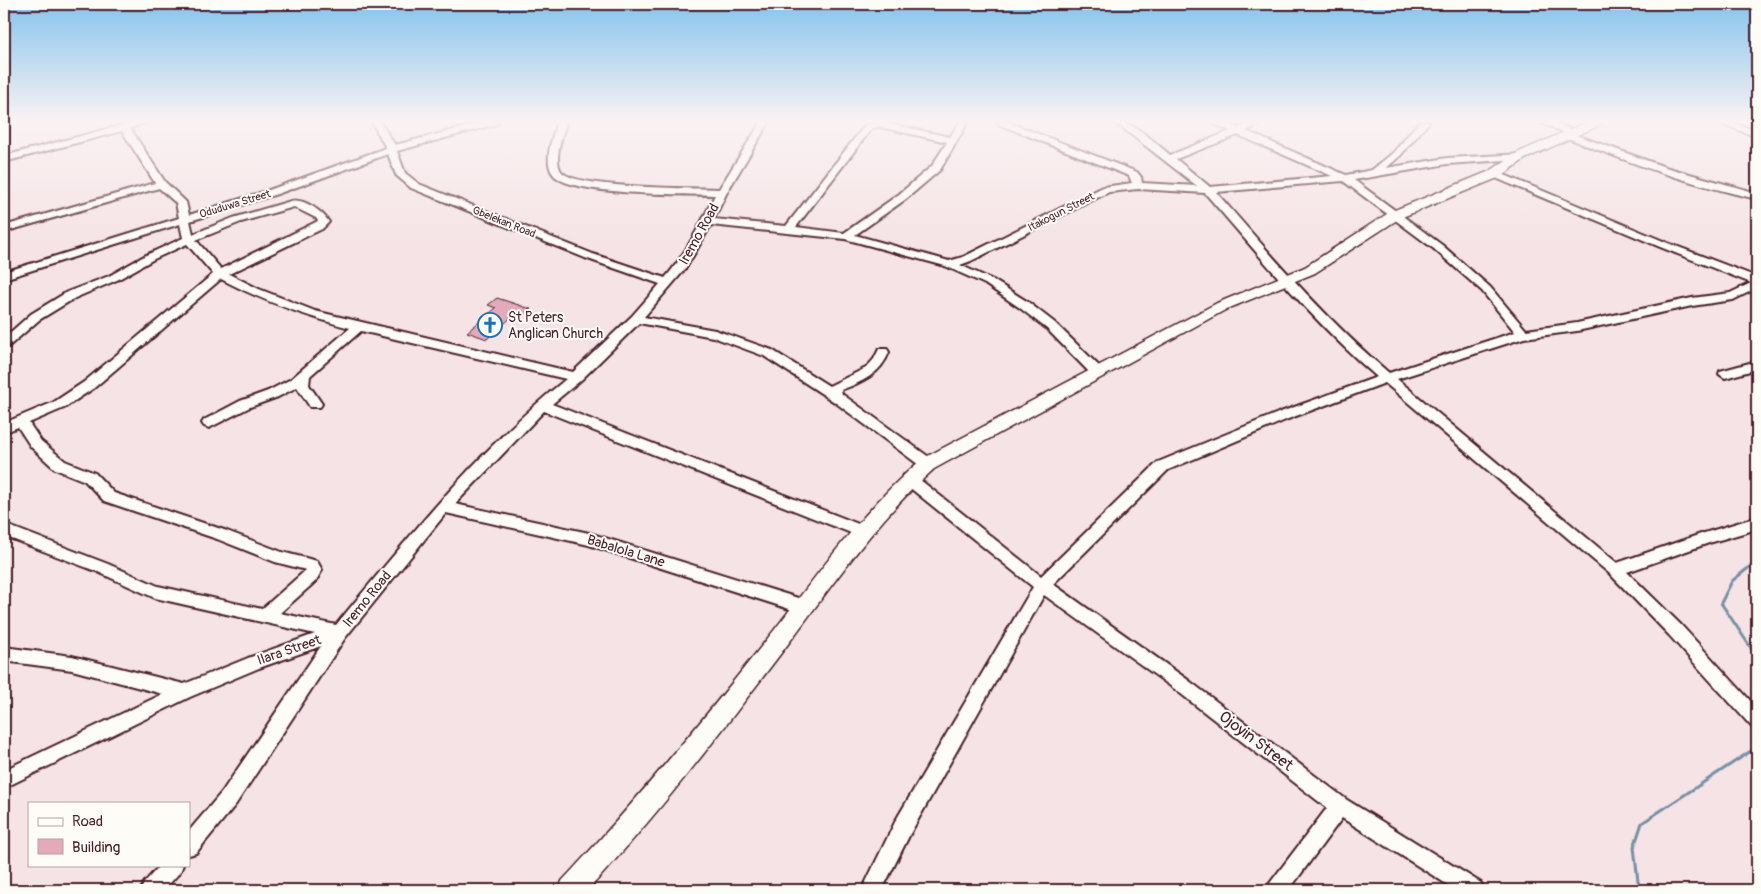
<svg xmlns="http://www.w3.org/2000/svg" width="1761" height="894" font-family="Pangolin,sans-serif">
	<rect width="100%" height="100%" fill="#f5e3e5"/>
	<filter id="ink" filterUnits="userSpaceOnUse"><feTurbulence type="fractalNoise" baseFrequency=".02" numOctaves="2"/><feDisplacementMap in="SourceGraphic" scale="10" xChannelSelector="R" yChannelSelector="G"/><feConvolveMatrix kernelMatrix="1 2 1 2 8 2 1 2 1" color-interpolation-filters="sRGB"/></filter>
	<g filter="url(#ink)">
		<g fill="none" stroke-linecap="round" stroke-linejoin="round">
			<polyline stroke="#7690a5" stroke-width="2.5" points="1746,570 1757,561"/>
			<g stroke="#7690a5" stroke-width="3">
				<polyline points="1747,569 1732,581 1721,603 1757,657"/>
				<polyline points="1639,890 1634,847 1642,823 1757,747"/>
			</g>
		</g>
		<polygon fill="#e3aabb" stroke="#4a1f2b" points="497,298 531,309 522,317 515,314 487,339 467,332 496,308 488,305"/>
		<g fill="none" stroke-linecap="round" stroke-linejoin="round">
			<defs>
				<g id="minor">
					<path d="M134,122h14l-18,6 35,54 21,20 3,13 80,-25 117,-42 -14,-26h8l15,23 90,-23h13l-1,2 -100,27 8,22 14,11 174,70 72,24c22,-25 35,-54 50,-83 -29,-1 -147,1 -162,-21 -10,-13 0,-38 4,-52h9c-3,13 -13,37 -5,49 12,18 132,17 158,18l42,-67h8l-42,70 -13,27 72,7 80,-102 16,-2 68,15 10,-15h8l-28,48 -34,29 -51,36 94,26 14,-4 140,-70 29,-4 -3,-7 -131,-52 -1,-2h11l129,50 4,5 1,6 55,3 -82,-64c21,0 39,20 55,33l60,-24 -16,-7 -1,-2h11l14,6 13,-6h11l-1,2 -15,7 100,44 26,-5 22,-18 25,-30h10l-29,34 -14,12 61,-10 77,-4v4l-3,1 -74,5 -93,16 88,65 48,42 36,43 51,-7 115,-25 38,-5 21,-10 -91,-36 -169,-71 -1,-2 5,-3 173,72 89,34v11l-24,12 -41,6 -115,25 -53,7 -127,41 220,184 84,-29 56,-17v12l-48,14 -82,29 54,53 76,83v20l-6,-2 -82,-91 -59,-61 -225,-191 -97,36 -120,51 -115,114 135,96 159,120 134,83 3,7h-28l-114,-72 -53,72h-22l3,-7 57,-75 -151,-118 -132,-95 -134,239 -28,56h-20l34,-70 137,-233 -129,-104 -2,-4 2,-4 5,-1 5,1 127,101 117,-114 120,-49 99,-36c-64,-55 -117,-121 -172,-184l-67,-4 -29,3 -138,69 -11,4 33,15 35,22 27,21 48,47 1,3 -1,3h-10l-46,-47 -27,-21 -35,-24 -40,-18 -100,-27 -134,-14 -25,43 -42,49 71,13 57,20 57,36 37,-18 8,-9 5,-10h8l2,3c-8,22 -27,30 -48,38l1,4 91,66 2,4 -2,4h-10l-87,-65 -72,-47 -51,-19 -74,-14 -58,57 -29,24 314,123 2,4 -2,4 -5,2 -5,-2 -312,-124 -89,93 134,29 222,69 2,5 -2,5 -6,2 -216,-69 -143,-32 -101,125 -109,166 -40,49 -7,2v-24l33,-39 99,-146 -62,22 -69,29 -186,91v-18l159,-76 -91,-24 -68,-9v-14l68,9 112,28 64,-26 67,-24 -160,-36 -57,-26 -94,-36v-12l104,40 50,22 104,23 44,-39 -31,-8 -58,-23 -113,-38 -19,-20 -30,-12 -24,-22 -13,-20 -14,6v-10l50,-21 30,-20 129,-108 -26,-30 -33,15 -37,21 -42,18 -36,22 -31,27 -4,1v-10l27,-24 36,-22 42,-16 37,-21 37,-17 -3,-14 -176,55v-7l175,-54 -3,-15 -17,-15 -155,44v-6l151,-43 -33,-52 -118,31v-6zM880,127l67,15 -15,24 -34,29 -54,38 -48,-6 76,-99zM1238,135l94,41 -122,11 -34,-28zM388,154l8,21 15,13 174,70 75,26 -28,32 -59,56 -258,-61 -56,-22 -30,-15 93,-45 7,-7c-6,-10 -25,-24 -38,-21l-58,17 -40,16 -3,-13 87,-27zM1343,181l91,68 48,42 33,41 -126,41c-64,-54 -118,-118 -173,-181zM294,207l22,11 2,3 -97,48 -25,-29 45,-18zM221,279c42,22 84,37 129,49l-59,51 -23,12 -28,10 -36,19 -2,3 2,3 5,2 41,-21 28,-10 19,-10 13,20h10l2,-3 -13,-19 1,-9 51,-45 205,48c-88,71 -159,160 -230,246l-56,-12 36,-32 6,-11 -5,-9 -35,-9 -55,-21 -113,-38 -19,-20 -30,-12 -24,-20 -12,-18 35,-15 30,-20z"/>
					<path d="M1539,122h12l25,9v4l89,32 92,26v6c-65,-14 -130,-37 -192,-62v-4z"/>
					<polygon points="1717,122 1730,122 1757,131 1757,137"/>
					<polygon points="1757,361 1757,369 1725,378 1719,374 1720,371"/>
					<polygon points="160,865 183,865 180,872 164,890 141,890 144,883"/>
				</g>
				<path id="major" d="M1587,122h15l-2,3 -75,34 -25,18 -100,41 -85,55 -88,36 -293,160c-56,49 -98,111 -143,171 -65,86 -130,171 -203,250h-29l3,-9c73,-78 140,-160 206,-243 49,-62 93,-127 154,-179l295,-156 88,-36 85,-55 100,-41 27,-18z"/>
			</defs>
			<use href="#minor" stroke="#4a1f2b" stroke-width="4"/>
			<use href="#major" stroke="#4a1f2b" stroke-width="3"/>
			<use href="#minor" fill="#fdfcf7" fill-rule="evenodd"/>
			<use href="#major" fill="#fdfcf7" fill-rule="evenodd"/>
		</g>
	</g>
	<linearGradient id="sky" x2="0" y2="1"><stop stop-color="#86c4ee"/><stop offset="0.49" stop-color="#faf2f3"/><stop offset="1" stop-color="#faf2f3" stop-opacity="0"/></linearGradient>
	<rect width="1761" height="247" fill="url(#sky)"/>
	<defs>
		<symbol id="church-ring" viewBox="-11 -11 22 22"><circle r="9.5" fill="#fdfcf7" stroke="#1f6fb2" stroke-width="1.5"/><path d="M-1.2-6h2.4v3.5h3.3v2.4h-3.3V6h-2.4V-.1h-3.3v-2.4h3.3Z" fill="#1f6fb2"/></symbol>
	</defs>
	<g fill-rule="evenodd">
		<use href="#church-ring" x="476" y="311" width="28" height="28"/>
	</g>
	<g text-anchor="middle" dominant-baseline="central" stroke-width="4" stroke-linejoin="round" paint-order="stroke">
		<g font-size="11" fill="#4a1f2b" stroke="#fdfcf7">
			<text transform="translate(235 204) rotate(-17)">Oduduwa Street</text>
			<text transform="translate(1061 212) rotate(-27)">Itakogun Street</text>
			<text transform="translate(504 222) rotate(22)">Gbelekan Road</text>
		</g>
		<g font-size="14" fill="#4a1f2b" stroke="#fdfcf7">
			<text transform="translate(699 234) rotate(-61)">Iremo Road</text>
			<text transform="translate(626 551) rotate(17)">Babalola Lane</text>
			<text transform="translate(367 599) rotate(-51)">Iremo Road</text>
			<text transform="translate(289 650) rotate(-19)">Ilara Street</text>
		</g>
		<g font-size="14" fill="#4a1f2b" stroke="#fdfcf7" text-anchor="start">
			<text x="508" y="317">St Peters<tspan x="508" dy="16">Anglican Church</tspan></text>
		</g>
		<g font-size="16" fill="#4a1f2b" stroke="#fdfcf7">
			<text transform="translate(1256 741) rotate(37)">Ojoyin Street</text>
		</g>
	</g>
	<rect width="1761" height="894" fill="none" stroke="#fdfcf7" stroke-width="20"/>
	<rect x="10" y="10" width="1741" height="874" fill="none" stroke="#4a1f2b" stroke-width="2" filter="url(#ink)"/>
	<rect x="28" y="802" width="162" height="65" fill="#fdfcf7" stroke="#b5a4a5"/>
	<rect x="38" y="818" width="25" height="8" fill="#fdfcf7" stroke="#b5a4a5"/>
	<text x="72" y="826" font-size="15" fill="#4a1f2b">Road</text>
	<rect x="38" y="839" width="25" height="15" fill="#e3aabb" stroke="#b5a4a5"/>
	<text x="72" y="852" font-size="15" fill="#4a1f2b">Building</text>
</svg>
